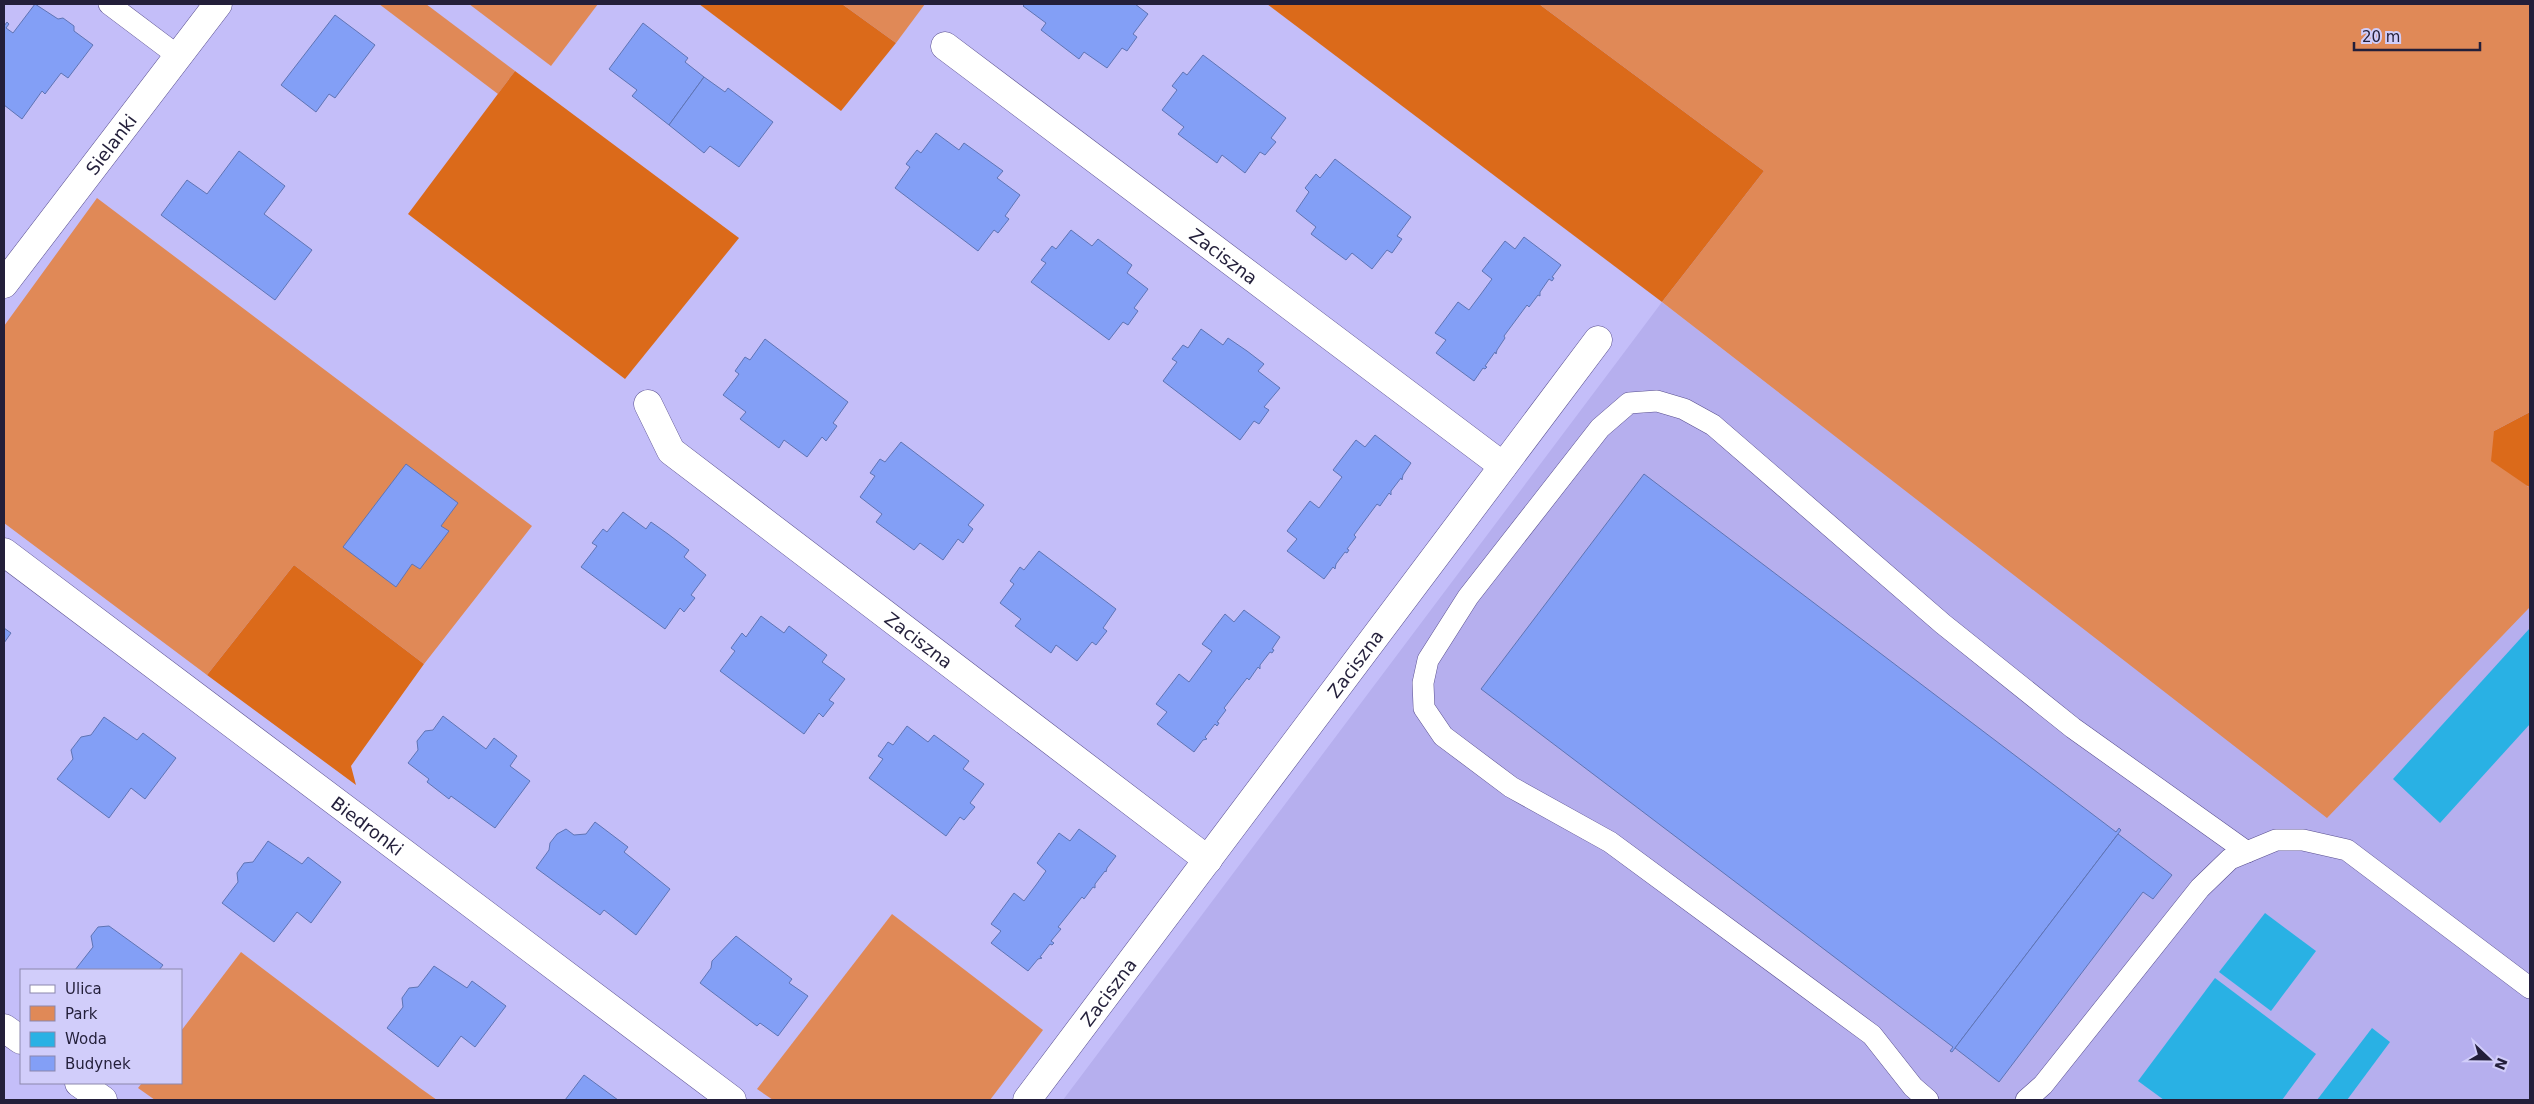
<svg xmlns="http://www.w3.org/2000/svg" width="2534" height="1104" font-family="'DejaVu Sans',sans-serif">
	<rect width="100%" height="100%" fill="#c4bef9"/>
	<polygon fill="#b6afee" points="1662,302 2327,817 2530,607 2530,1100 1063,1100"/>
	<g fill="#e08957">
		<polygon points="379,4 426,4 515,71 498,94"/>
		<polygon points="469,4 598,4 551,66"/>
		<polygon points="842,4 925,4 896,43"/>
		<polygon points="1539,4 2530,4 2530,412 2494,431 2528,487 2530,487 2530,607 2327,818 1662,302 1764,171"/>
		<polygon points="97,198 532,526 424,664 294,565 207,675 4,523 4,326"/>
		<polygon points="892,914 1043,1030 990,1100 773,1100 757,1089"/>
		<polygon points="241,952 420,1088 437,1100 155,1100 138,1088 142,1083 181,1083 181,1031"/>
	</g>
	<g fill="#db6a1a">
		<polygon points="699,4 842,4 896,43 841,111"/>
		<polygon points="1267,4 1539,4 1764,171 1662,302"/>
		<polygon points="515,71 739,238 625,379 408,214"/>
		<polygon points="2530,412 2530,487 2529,487 2491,461 2494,431"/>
		<polygon points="294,565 424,664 351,766 356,785 207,675"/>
	</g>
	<g fill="#29b1e4">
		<polygon points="2530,628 2530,724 2440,823 2393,779"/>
		<polygon points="2265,913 2316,951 2271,1011 2219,972"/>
		<polygon points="2215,978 2316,1054 2282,1100 2164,1100 2138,1081"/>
		<polygon points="2372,1028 2390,1042 2347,1100 2317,1100"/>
	</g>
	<g fill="#839ff6" stroke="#5f74b4">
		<polygon points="35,4 58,19 63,18 74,26 74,31 93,45 68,78 61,73 45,94 42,91 22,119 4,105 4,26 7,22 9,24 6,28 13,33"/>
		<polygon points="1025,4 1135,4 1148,14 1133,34 1137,37 1127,51 1122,48 1107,68 1084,52 1079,59 1041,30 1046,23 1023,6"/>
		<polygon points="335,15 375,45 335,98 329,94 316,112 281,85"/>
		<polygon points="643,23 688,58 685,62 704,77 669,125 632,96 637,90 609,69"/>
		<polygon points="1203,55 1286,118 1271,138 1276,142 1265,155 1260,152 1245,173 1222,155 1217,163 1178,134 1184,127 1162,110 1177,90 1172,86 1183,72 1187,75"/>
		<polygon points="704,77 725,92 728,88 773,122 739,167 710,146 704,153 669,125"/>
		<polygon points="936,133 959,150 964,143 1003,171 997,178 1020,195 1005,216 1009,219 998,233 994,230 978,251 895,188 910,167 906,164 917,150 921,153"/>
		<polygon points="239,151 285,186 264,214 312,250 275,300 161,215 187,180 207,194"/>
		<polygon points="1335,159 1411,217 1397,236 1402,239 1392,253 1387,250 1372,269 1352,253 1346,260 1331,249 1311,234 1316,227 1296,211 1309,192 1305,188 1316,174 1320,178"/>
		<polygon points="1071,230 1092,246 1098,239 1132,265 1127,273 1148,289 1134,308 1138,311 1128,325 1123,322 1109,340 1031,282 1046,263 1041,260 1052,246 1056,249"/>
		<polygon points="1524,237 1561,265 1552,277 1554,278 1552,281 1549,279 1540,292 1540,296 1538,295 1529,307 1527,305 1504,336 1505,338 1497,350 1496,354 1495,352 1485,366 1487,367 1485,369 1483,368 1474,381 1436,353 1446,340 1435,333 1458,302 1469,310 1481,294 1492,279 1482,271 1505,241 1515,249"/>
		<polygon points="1201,329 1223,345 1228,338 1247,351 1264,364 1258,371 1280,388 1264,407 1269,410 1259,424 1254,421 1240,440 1163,381 1177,362 1172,359 1183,345 1188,348"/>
		<polygon points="765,339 848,402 833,423 837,426 826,441 822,437 807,457 784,440 779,448 740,419 746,412 723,395 739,374 735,371 745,357 750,360"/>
		<polygon points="1375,435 1411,463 1403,475 1402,480 1401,478 1391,491 1391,495 1389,493 1380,506 1377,504 1354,535 1356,537 1347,549 1349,550 1347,553 1345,552 1336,564 1335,569 1333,567 1324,579 1287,551 1297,539 1287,531 1310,501 1319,508 1342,477 1333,470 1356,440 1365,447"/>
		<polygon points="901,442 984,505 968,525 973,529 963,543 958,539 943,560 920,543 914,550 876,522 882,514 860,497 875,476 870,473 880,459 885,462"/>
		<polygon points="406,464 458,503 441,526 449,531 420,569 412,564 396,587 343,547"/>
		<polygon points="1644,474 2116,832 2119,828 2121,830 1952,1052 1950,1051 1953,1047 1481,689"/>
		<polygon points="623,512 646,529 651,522 668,534 689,550 684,557 706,575 691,595 695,598 684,612 680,608 665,629 581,567 597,546 592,543 603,529 607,532"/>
		<polygon points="1039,551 1116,609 1103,628 1107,631 1096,645 1092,642 1077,661 1056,645 1051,653 1015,626 1021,619 1000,603 1014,584 1010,581 1020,567 1024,570"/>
		<polygon points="1244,610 1280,637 1272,649 1274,650 1272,653 1270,652 1260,665 1260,669 1258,667 1249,680 1247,678 1234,695 1224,708 1226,710 1217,722 1219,723 1217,726 1215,724 1205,737 1207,739 1203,740 1194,752 1157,724 1167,712 1156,704 1179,674 1189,682 1212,651 1202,644 1225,614 1234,622"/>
		<polygon points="761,616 784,633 789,626 827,655 822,662 845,679 829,700 834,703 823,717 819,713 804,734 720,671 735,651 731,648 742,633 746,637"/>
		<polygon points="4,628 11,633 4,643"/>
		<polygon points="443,716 486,749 494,738 517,756 510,766 530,781 495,828 451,796 449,799 427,782 429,779 408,763 418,750 417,741 425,731 433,730"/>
		<polygon points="104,717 137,740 143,733 176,758 145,799 131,788 109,818 57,779 73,759 71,750 81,737 91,735"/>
		<polygon points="907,726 928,742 934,735 969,761 963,769 984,784 970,803 975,807 964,820 960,817 946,836 869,778 883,759 878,756 888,742 893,745"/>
		<polygon points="595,822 628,847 624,852 670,889 636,935 604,910 600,915 536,868 549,850 550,843 557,834 566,829 574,835 586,834"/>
		<polygon points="1079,829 1116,856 1107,868 1106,872 1105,871 1095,884 1095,888 1093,887 1084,899 1082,897 1058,927 1061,929 1051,941 1054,943 1052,945 1050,944 1040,957 1042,958 1038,959 1028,971 991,943 1001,931 991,924 1014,893 1024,901 1036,885 1046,871 1037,863 1059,833 1070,841"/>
		<polygon points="2118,834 2172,875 2153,899 2143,892 1999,1082 1955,1048"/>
		<polygon points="268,841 302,864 308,857 341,882 311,923 297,912 274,942 222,903 238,882 237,873 244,863 253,862"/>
		<polygon points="109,926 163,965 159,970 75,970 93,947 91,936 98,927"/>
		<polygon points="736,936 792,979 789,983 808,996 778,1036 760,1023 757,1026 700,983 711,968 712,961"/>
		<polygon points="434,966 467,988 472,981 506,1006 475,1047 461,1036 438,1067 387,1028 403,1007 402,998 409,988 418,987"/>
		<polygon points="584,1075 618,1100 565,1100"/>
	</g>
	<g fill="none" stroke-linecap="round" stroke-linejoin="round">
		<defs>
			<g id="lane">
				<polyline points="109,4 178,56"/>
				<polyline points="1928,1100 1913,1087 1872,1035 1610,842 1511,787 1443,736 1424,708 1423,683 1428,660 1468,597 1600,428 1629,403 1657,401 1684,409 1713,425 1943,624 2073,728 2247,852"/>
				<polyline points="2026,1100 2043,1085 2200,888 2230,859 2276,840 2303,840 2347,850 2530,988"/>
			</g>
			<g id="street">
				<path id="s1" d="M945,46l558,420"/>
				<path id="s2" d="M4,284l214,-280"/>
				<path id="s3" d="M648,404l23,47 537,409"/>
				<path id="s4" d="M4,552l728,548"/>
				<path id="s5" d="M1027,1100l571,-760"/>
			</g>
			<g id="secondary">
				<polyline points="4,1028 21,1040"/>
				<polyline points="79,1083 103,1100"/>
			</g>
		</defs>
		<use href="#lane" stroke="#594f8f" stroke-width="22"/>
		<use href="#street" stroke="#594f8f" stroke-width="29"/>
		<use href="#secondary" stroke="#594f8f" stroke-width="29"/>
		<use href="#lane" stroke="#fff" stroke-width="21"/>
		<use href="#street" stroke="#fff" stroke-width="28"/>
		<use href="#secondary" stroke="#fff" stroke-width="28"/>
	</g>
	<g text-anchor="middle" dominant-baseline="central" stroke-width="5" stroke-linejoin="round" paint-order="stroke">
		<g font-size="18" fill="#231f3a" stroke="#d1cdfa">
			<text stroke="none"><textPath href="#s2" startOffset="176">Sielanki</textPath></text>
			<text stroke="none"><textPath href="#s1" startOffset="349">Zaciszna</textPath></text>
			<text stroke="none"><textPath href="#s3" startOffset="364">Zaciszna</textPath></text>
			<text stroke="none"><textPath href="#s5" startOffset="546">Zaciszna</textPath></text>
			<text stroke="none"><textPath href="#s4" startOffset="455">Biedronki</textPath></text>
			<text stroke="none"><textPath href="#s5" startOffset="135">Zaciszna</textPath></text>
		</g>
	</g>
	<rect width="2534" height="1104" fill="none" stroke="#231f3a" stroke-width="10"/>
	<rect x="20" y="969" width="162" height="115" fill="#d1cdfa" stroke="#8b87ad"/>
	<rect x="30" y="985" width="25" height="8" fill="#ffffff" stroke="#8b87ad"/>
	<text x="65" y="994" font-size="15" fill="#231f3a">Ulica</text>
	<rect x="30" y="1006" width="25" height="15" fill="#e08957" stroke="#8b87ad"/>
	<text x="65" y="1019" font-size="15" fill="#231f3a">Park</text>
	<rect x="30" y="1032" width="25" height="15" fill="#29b1e4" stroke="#8b87ad"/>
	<text x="65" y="1044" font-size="15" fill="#231f3a">Woda</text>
	<rect x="30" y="1056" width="25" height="15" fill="#839ff6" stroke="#8b87ad"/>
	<text x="65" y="1069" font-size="15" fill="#231f3a">Budynek</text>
	<g transform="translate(2489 1059) rotate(112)" stroke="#d1cdfa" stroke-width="4" paint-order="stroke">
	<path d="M0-4L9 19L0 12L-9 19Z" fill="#231f3a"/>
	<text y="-8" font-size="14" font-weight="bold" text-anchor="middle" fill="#231f3a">N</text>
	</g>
	<path d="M2354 42v8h126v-8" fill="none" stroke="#231f3a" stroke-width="2.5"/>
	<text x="2362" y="42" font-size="15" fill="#231f3a" stroke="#d1cdfa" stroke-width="4" paint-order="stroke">20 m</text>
</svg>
